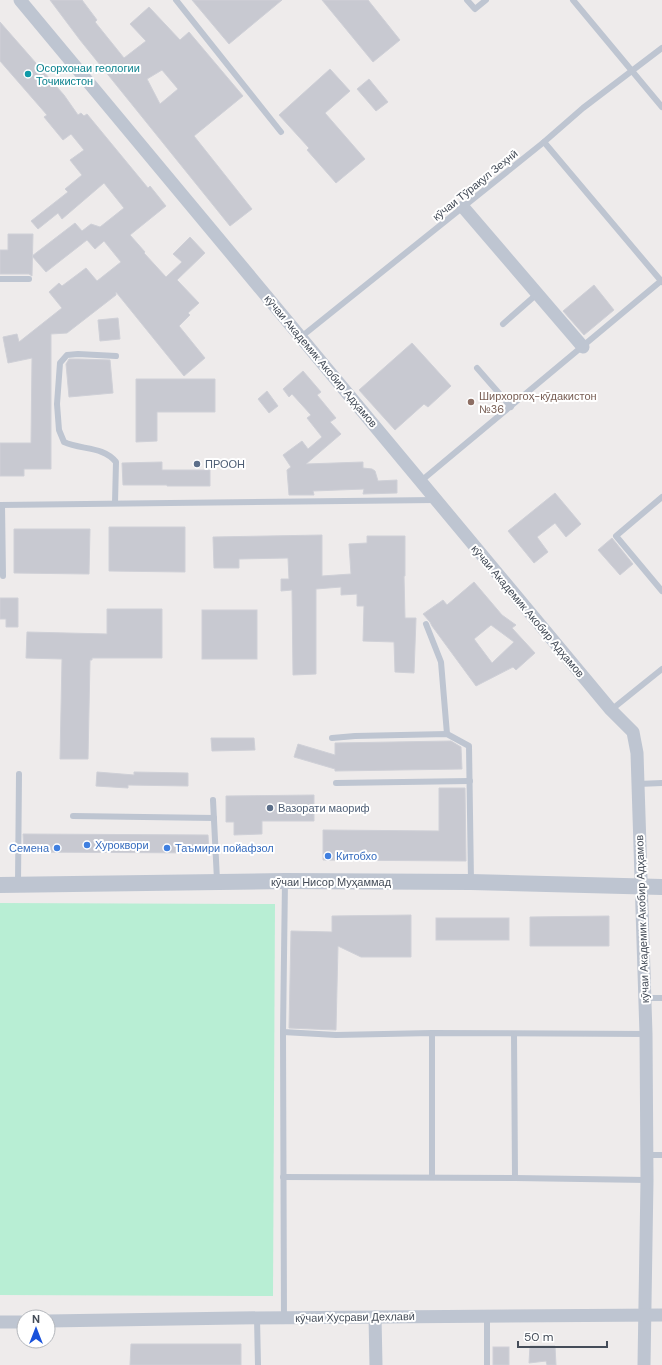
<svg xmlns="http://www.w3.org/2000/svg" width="662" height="1365" font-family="'DM Sans',sans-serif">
	<rect width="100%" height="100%" fill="#eeebeb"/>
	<polygon fill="#b8eed4" points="0,903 275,904 273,1296 0,1295"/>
	<g fill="#c8c9d1" stroke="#cfd0d7" fill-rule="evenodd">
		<path d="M50,0h32l15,20 -2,2 29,36 22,-17 -16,-17 19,-17 31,33 9,-8 54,64 -49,40 58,73 -22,17 -150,-186zM162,70l16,19 -18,15 -13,-25z"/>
		<polygon points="192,0 282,0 229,44"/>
		<polygon points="322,0 368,0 400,40 373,62"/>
		<polygon points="0,22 64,95 78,115 81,113 84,116 87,114 148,188 150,186 166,206 130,235 145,252 144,253 166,277 182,262 173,254 190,237 205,253 177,280 199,303 188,313 190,315 179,326 205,358 184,376 116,292 116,295 67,333 51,334 51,469 24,469 24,476 0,476 0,443 31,443 32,358 8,363 3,337 17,334 19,342 62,308 49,292 59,283 62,286 86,268 97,281 121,262 104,241 95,249 87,240 46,272 32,256 75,223 82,231 91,224 100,227 124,208 104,183 62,219 58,213 38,229 31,221 68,192 65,189 82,175 70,160 84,150 71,134 63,140 44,117 47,115 0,61"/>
		<polygon points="330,69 350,91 325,113 365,159 336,183 307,150 309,148 279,115"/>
		<polygon points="369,79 388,102 376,111 357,89"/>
		<polygon points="8,234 33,234 32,276 29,274 0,274 0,250 8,250"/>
		<polygon points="594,285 614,310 584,335 563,311"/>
		<polygon points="118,318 120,339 100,341 98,320"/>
		<polygon points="412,343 451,386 428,407 424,404 395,430 359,390"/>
		<polygon points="69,359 78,359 110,360 113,393 69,397 66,364"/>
		<polygon points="303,371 321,392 317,395 336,418 330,422 341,434 306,464 363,462 363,468 372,469 375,471 378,481 397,480 397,493 363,494 364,489 313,491 314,495 289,495 287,470 291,467 283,455 302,441 308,449 322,437 307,418 311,415 292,394 289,397 283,389"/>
		<polygon points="136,379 215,379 215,412 157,412 157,441 136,442"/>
		<polygon points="267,391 278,406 269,413 258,399"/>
		<polygon points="162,462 162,470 210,470 210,486 167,486 167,485 123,485 122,463"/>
		<polygon points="555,493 581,524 566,537 555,523 537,537 548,552 534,563 508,531"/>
		<polygon points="109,527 185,527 185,572 109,571"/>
		<polygon points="14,529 90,529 89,574 14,573"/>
		<polygon points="322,535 322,576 351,574 349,544 367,543 367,536 405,536 405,576 404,576 405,618 416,618 414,673 395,672 394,642 363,641 364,606 357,606 357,594 341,595 341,587 316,589 316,674 293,675 292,590 281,591 281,579 289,579 288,558 239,559 239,568 214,568 213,537"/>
		<polygon points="612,538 633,564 620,575 598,550"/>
		<path d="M474,582l28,33 14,10 -4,3 23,25 -19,17 -3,-3 -37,19 -44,-60 -2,-4 -7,-8 20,-14 4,5zM491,625l23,17 -22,21 -18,-24z"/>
		<polygon points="0,598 18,598 18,627 6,627 6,619 0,619"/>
		<polygon points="107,609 162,609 162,658 92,658 92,660 90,660 88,759 60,759 62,659 26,658 27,632 107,634"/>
		<rect x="202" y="610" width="55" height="49"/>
		<polygon points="211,738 254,738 255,750 212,751"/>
		<polygon points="451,741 461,747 462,769 335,771 335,769 294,757 298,744 335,755 335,743"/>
		<polygon points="97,772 134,775 134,772 188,773 188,786 128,785 128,788 96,786"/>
		<polygon points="439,788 465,788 466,861 323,860 323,830 439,831"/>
		<polygon points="314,795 314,821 262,821 262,834 234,835 234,822 226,822 226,796"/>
		<polygon points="23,834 208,835 209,853 24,852"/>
		<polygon points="411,915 411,957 361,957 338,946 336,1030 289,1028 291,931 332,932 332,916"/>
		<polygon points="609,916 609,946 530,946 530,917"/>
		<rect x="436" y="918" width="73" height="22"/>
		<polygon points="131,1344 241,1344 241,1365 130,1365"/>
		<polygon points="530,1346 555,1346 556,1365 547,1365 546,1361 529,1363"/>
		<rect x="493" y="1347" width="16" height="18"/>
	</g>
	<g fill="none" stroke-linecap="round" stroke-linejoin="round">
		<g stroke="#bec5d1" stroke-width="6">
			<polyline points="176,0 281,132"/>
			<polyline points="467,0 475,9 486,0"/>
			<polyline points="573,0 662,107"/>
			<polyline points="544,142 662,282"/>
			<polyline points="0,279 29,279"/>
			<polyline points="503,324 537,294"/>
			<polyline points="301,337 544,142 583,108 662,48"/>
			<polyline points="477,368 511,407"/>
			<polyline points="421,481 662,280"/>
			<polyline points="662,497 616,536 662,591"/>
			<path d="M115,503l1,-41c-13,-16 -35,-12 -52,-20l-5,-12 -2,-26 3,-41 7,-8 11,-1 38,2"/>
			<polyline points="0,505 436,500"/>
			<polyline points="2,505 3,576"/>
			<polyline points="426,624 441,662 447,734"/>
			<polyline points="611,710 662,669"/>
			<polyline points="332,738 355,736 447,734 469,746 471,881"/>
			<polyline points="336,783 470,781"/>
			<polyline points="638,784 662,783"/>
			<polyline points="213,800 217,880"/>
			<polyline points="73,816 214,818"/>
			<polyline points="18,883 19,774"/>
			<polyline points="646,998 662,998"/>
			<polyline points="283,1032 336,1035 432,1033 646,1034"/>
			<polyline points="432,1033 432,1177"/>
			<polyline points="514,1034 515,1178"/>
			<polyline points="646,1155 662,1155"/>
			<polyline points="283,1177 515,1178 647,1180"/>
			<polyline points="257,1318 258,1365"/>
			<polyline points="284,1318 283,1032 285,881"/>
			<polyline points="487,1365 487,1316"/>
		</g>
		<g stroke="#bec5d1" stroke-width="13">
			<polyline points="20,0 611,710 633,732 637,753 646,1034 647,1180 644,1365"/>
			<polyline points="463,207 583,347"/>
			<polyline points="375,1317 376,1365"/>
			<polyline points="48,1321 238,1318 662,1315"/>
			<polyline points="0,1322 24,1322"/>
		</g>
		<polyline stroke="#bec5d1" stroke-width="16" points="0,885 285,881 471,882 662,887"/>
	</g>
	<circle fill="#0f9aa8" stroke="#fff" stroke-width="1.5" cx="28" cy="74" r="4"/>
	<circle fill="#8d6e63" stroke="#fff" stroke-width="1.5" cx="471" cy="402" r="4"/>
	<g fill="#5c6f8a" stroke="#fff" stroke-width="1.5">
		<circle cx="197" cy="464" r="4"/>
		<circle cx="270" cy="808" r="4"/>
	</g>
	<g fill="#3f7fe0" stroke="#fff" stroke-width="1.5">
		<circle cx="87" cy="845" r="4"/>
		<circle cx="57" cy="848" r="4"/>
		<circle cx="167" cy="848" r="4"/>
		<circle cx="328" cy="856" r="4"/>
	</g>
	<g text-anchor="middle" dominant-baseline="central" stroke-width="4" stroke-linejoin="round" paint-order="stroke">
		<g font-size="11" fill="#0d838f" stroke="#fff" text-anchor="start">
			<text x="36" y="68">Осорхонаи геологии<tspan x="36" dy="13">Точикистон</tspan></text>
		</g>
		<g font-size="11" fill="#444c58" stroke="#fff">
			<text transform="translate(475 185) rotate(-39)">кӯчаи Тӯрақул Зеҳнӣ</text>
			<text transform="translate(321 361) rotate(50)">кӯчаи Академик Акобир Адҳамов</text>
			<text transform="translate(528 611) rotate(50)">кӯчаи Академик Акобир Адҳамов</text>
			<text x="331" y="882">кӯчаи Нисор Муҳаммад</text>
			<text transform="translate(642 919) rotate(-92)">кӯчаи Академик Акобир Адҳамов</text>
			<text transform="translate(355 1317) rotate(-1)">кӯчаи Хусрави Дехлавӣ</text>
		</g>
		<g font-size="11" fill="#785e54" stroke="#fff" text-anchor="start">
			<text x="479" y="396">Ширхоргоҳ-кӯдакистон<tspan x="479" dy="13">№36</tspan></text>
		</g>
		<g font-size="11" fill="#4e5e75" stroke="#fff" text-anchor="start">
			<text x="205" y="464">ПРООН</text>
			<text x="278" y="808">Вазорати маориф</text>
		</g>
		<g font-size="11" fill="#366cbe" stroke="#fff" text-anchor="start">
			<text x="95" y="845">Хуроквори</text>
			<text x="49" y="848" text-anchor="end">Семена</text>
			<text x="175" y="848">Таъмири пойафзол</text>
			<text x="336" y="856">Китобхо</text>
		</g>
	</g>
	<g transform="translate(36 1329)"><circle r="19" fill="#ffffff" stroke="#b4b7bc"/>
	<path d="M0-3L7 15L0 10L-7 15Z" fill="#1851db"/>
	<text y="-6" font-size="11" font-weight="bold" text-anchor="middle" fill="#444c58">N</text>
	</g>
	<path d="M518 1341v6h89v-6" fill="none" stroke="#444c58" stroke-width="2"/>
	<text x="524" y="1341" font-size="12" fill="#444c58" stroke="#ffffff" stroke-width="3" paint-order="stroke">50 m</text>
</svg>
